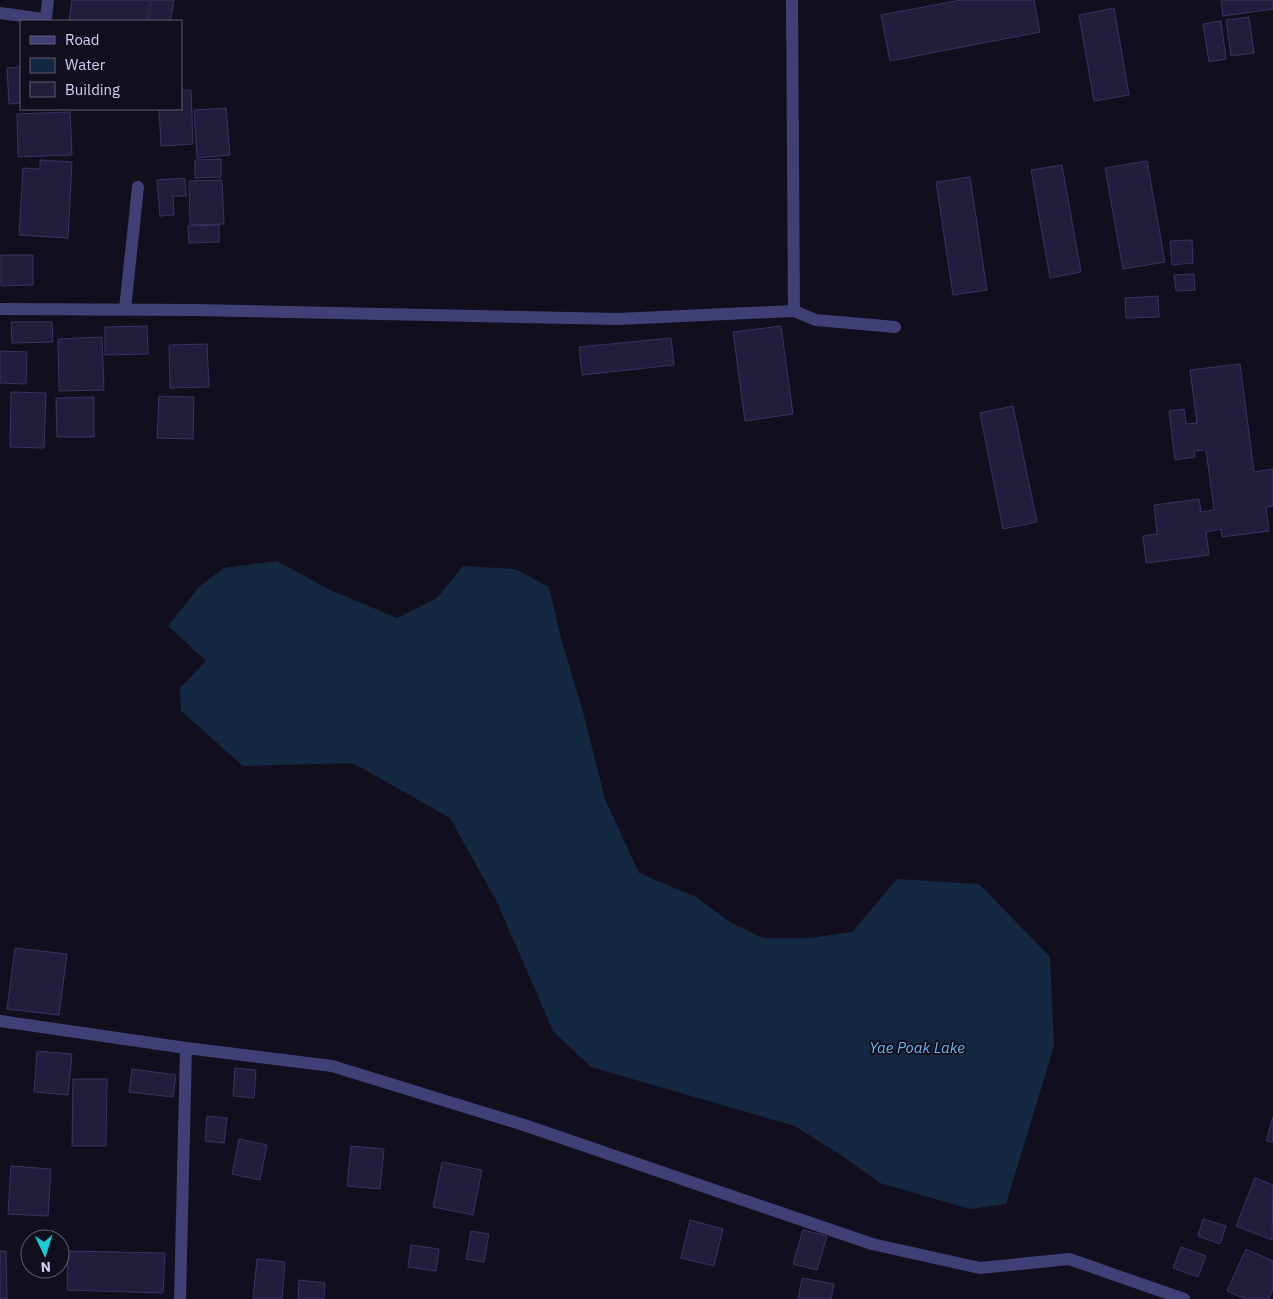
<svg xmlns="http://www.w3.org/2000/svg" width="1273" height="1299" font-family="'IBM Plex Sans',sans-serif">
	<rect width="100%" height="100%" fill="#110f1d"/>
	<polygon fill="#152841" points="277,561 328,589 397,618 437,598 463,566 515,569 549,587 562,642 583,712 605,799 639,873 696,897 731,923 763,938 810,938 852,932 897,879 979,884 1050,957 1054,1046 1006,1204 970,1209 880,1183 841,1155 795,1126 591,1067 553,1031 497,902 450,818 353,763 243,766 181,711 180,688 206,661 168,626 200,586 224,568"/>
	<g fill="#221d3c" stroke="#3a3265">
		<polygon points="72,0 150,0 146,21 69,21"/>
		<polygon points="152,0 174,0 170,21 148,21"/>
		<polygon points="961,0 1034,0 1040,32 890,61 881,15"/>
		<polygon points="1221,0 1273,0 1273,9 1223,16"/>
		<polygon points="1114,8 1129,95 1094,101 1079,15"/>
		<polygon points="1249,17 1254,53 1231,56 1226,20"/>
		<polygon points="1221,21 1226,59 1209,62 1203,24"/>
		<polygon points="21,67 21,103 9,104 7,68"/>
		<polygon points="181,90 191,90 193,144 161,146 159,109 181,109"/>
		<polygon points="226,108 230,155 197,158 194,110"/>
		<polygon points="70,112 72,155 18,157 17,114"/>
		<polygon points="221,159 221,177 195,178 195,160"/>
		<polygon points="40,160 72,162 68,238 19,235 23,168 40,169"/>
		<polygon points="1147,161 1165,262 1123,269 1105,168"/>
		<polygon points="1062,165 1081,272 1050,278 1031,170"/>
		<polygon points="970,177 987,290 953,295 936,182"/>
		<polygon points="185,178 186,196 173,196 174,215 160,216 157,180"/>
		<polygon points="222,180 224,224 190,225 189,181"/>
		<polygon points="219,225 219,242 189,243 188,226"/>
		<polygon points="1192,240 1193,263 1172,265 1170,241"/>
		<polygon points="1,255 33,255 33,285 1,286"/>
		<polygon points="1194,274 1195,290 1176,291 1174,275"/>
		<polygon points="1158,296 1159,317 1126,318 1125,298"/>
		<polygon points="11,322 52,322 53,342 12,343"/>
		<polygon points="147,326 148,354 105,355 105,327"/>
		<polygon points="781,326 793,414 745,421 733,332"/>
		<polygon points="102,337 104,390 59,391 58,339"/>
		<polygon points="671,338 674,365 582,375 579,347"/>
		<polygon points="207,344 209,387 170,388 169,345"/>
		<polygon points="0,351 27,352 26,384 0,383"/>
		<polygon points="1240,364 1254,472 1273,469 1273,506 1266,507 1269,531 1222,537 1221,529 1206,532 1209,555 1146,563 1143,536 1157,534 1154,505 1199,499 1201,512 1214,510 1206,450 1194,451 1195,457 1175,460 1169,411 1184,409 1186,424 1197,423 1190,370"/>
		<polygon points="11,392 46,393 44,448 10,447"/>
		<polygon points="159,396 194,397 193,439 157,438"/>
		<polygon points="94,397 94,437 57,437 56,398"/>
		<polygon points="1013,406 1037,522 1003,529 980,413"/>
		<polygon points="15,948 67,954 59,1015 7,1009"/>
		<polygon points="37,1051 72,1054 68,1095 34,1092"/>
		<polygon points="235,1068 256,1070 254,1098 233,1096"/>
		<polygon points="132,1069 176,1075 173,1097 129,1092"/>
		<polygon points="73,1079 107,1079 106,1146 72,1146"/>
		<polygon points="207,1116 227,1118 224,1143 205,1141"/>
		<polygon points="1273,1117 1273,1142 1266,1141"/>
		<polygon points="239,1139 267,1145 260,1180 232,1174"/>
		<polygon points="351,1146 384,1149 380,1189 347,1186"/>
		<polygon points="442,1162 482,1170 473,1215 433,1207"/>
		<polygon points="11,1166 51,1169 48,1216 8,1214"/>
		<polygon points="1255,1178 1273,1185 1272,1240 1236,1226"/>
		<polygon points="1203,1219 1226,1226 1220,1244 1198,1236"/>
		<polygon points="690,1220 723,1229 714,1266 681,1258"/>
		<polygon points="803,1230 827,1236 817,1270 793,1264"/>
		<polygon points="471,1231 489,1234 484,1262 466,1259"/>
		<polygon points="411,1245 439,1249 436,1271 408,1267"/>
		<polygon points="1181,1247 1206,1256 1198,1277 1173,1268"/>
		<polygon points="1246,1249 1273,1261 1273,1289 1269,1299 1245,1299 1227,1291"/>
		<polygon points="0,1251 6,1251 7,1299 0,1299"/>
		<polygon points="68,1251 165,1253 163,1293 67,1290"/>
		<polygon points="257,1259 285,1262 282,1299 253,1299"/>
		<polygon points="802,1278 834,1284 831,1299 798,1299"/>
		<polygon points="299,1280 325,1283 324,1299 298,1299"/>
	</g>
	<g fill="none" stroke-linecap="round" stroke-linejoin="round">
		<g stroke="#404077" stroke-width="12">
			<polyline points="792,0 794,311"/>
			<polyline points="0,13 43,19 46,17 48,0"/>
			<polyline points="0,309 194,310 618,319 794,311 816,320 895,327"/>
			<polyline points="125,309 138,187"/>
			<polyline points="0,1021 186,1048 332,1066 524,1125 872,1244 980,1268 1069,1259 1184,1299"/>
			<polyline points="180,1299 186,1048"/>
		</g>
	</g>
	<g text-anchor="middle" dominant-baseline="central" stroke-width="4" stroke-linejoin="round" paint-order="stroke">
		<g font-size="15" font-style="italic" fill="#6cb6ec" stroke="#110f1d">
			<text x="917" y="1047">Yae Poak Lake</text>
		</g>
	</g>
	<rect x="20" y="20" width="162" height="90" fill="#110f1d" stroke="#5f5d75"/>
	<rect x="30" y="36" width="25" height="8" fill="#404077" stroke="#5f5d75"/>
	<text x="65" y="45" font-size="15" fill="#d4d1f9">Road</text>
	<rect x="30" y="58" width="25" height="15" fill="#152841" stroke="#5f5d75"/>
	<text x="65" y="70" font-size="15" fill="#d4d1f9">Water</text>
	<rect x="30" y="82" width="25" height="15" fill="#221d3c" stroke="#5f5d75"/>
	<text x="65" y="95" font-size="15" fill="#d4d1f9">Building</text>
	<g transform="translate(45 1254) rotate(176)"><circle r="24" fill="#110f1d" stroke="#5f5d75"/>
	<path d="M0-4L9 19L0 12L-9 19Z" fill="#1cceda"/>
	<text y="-8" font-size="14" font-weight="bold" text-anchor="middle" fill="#d4d1f9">N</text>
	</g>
</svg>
